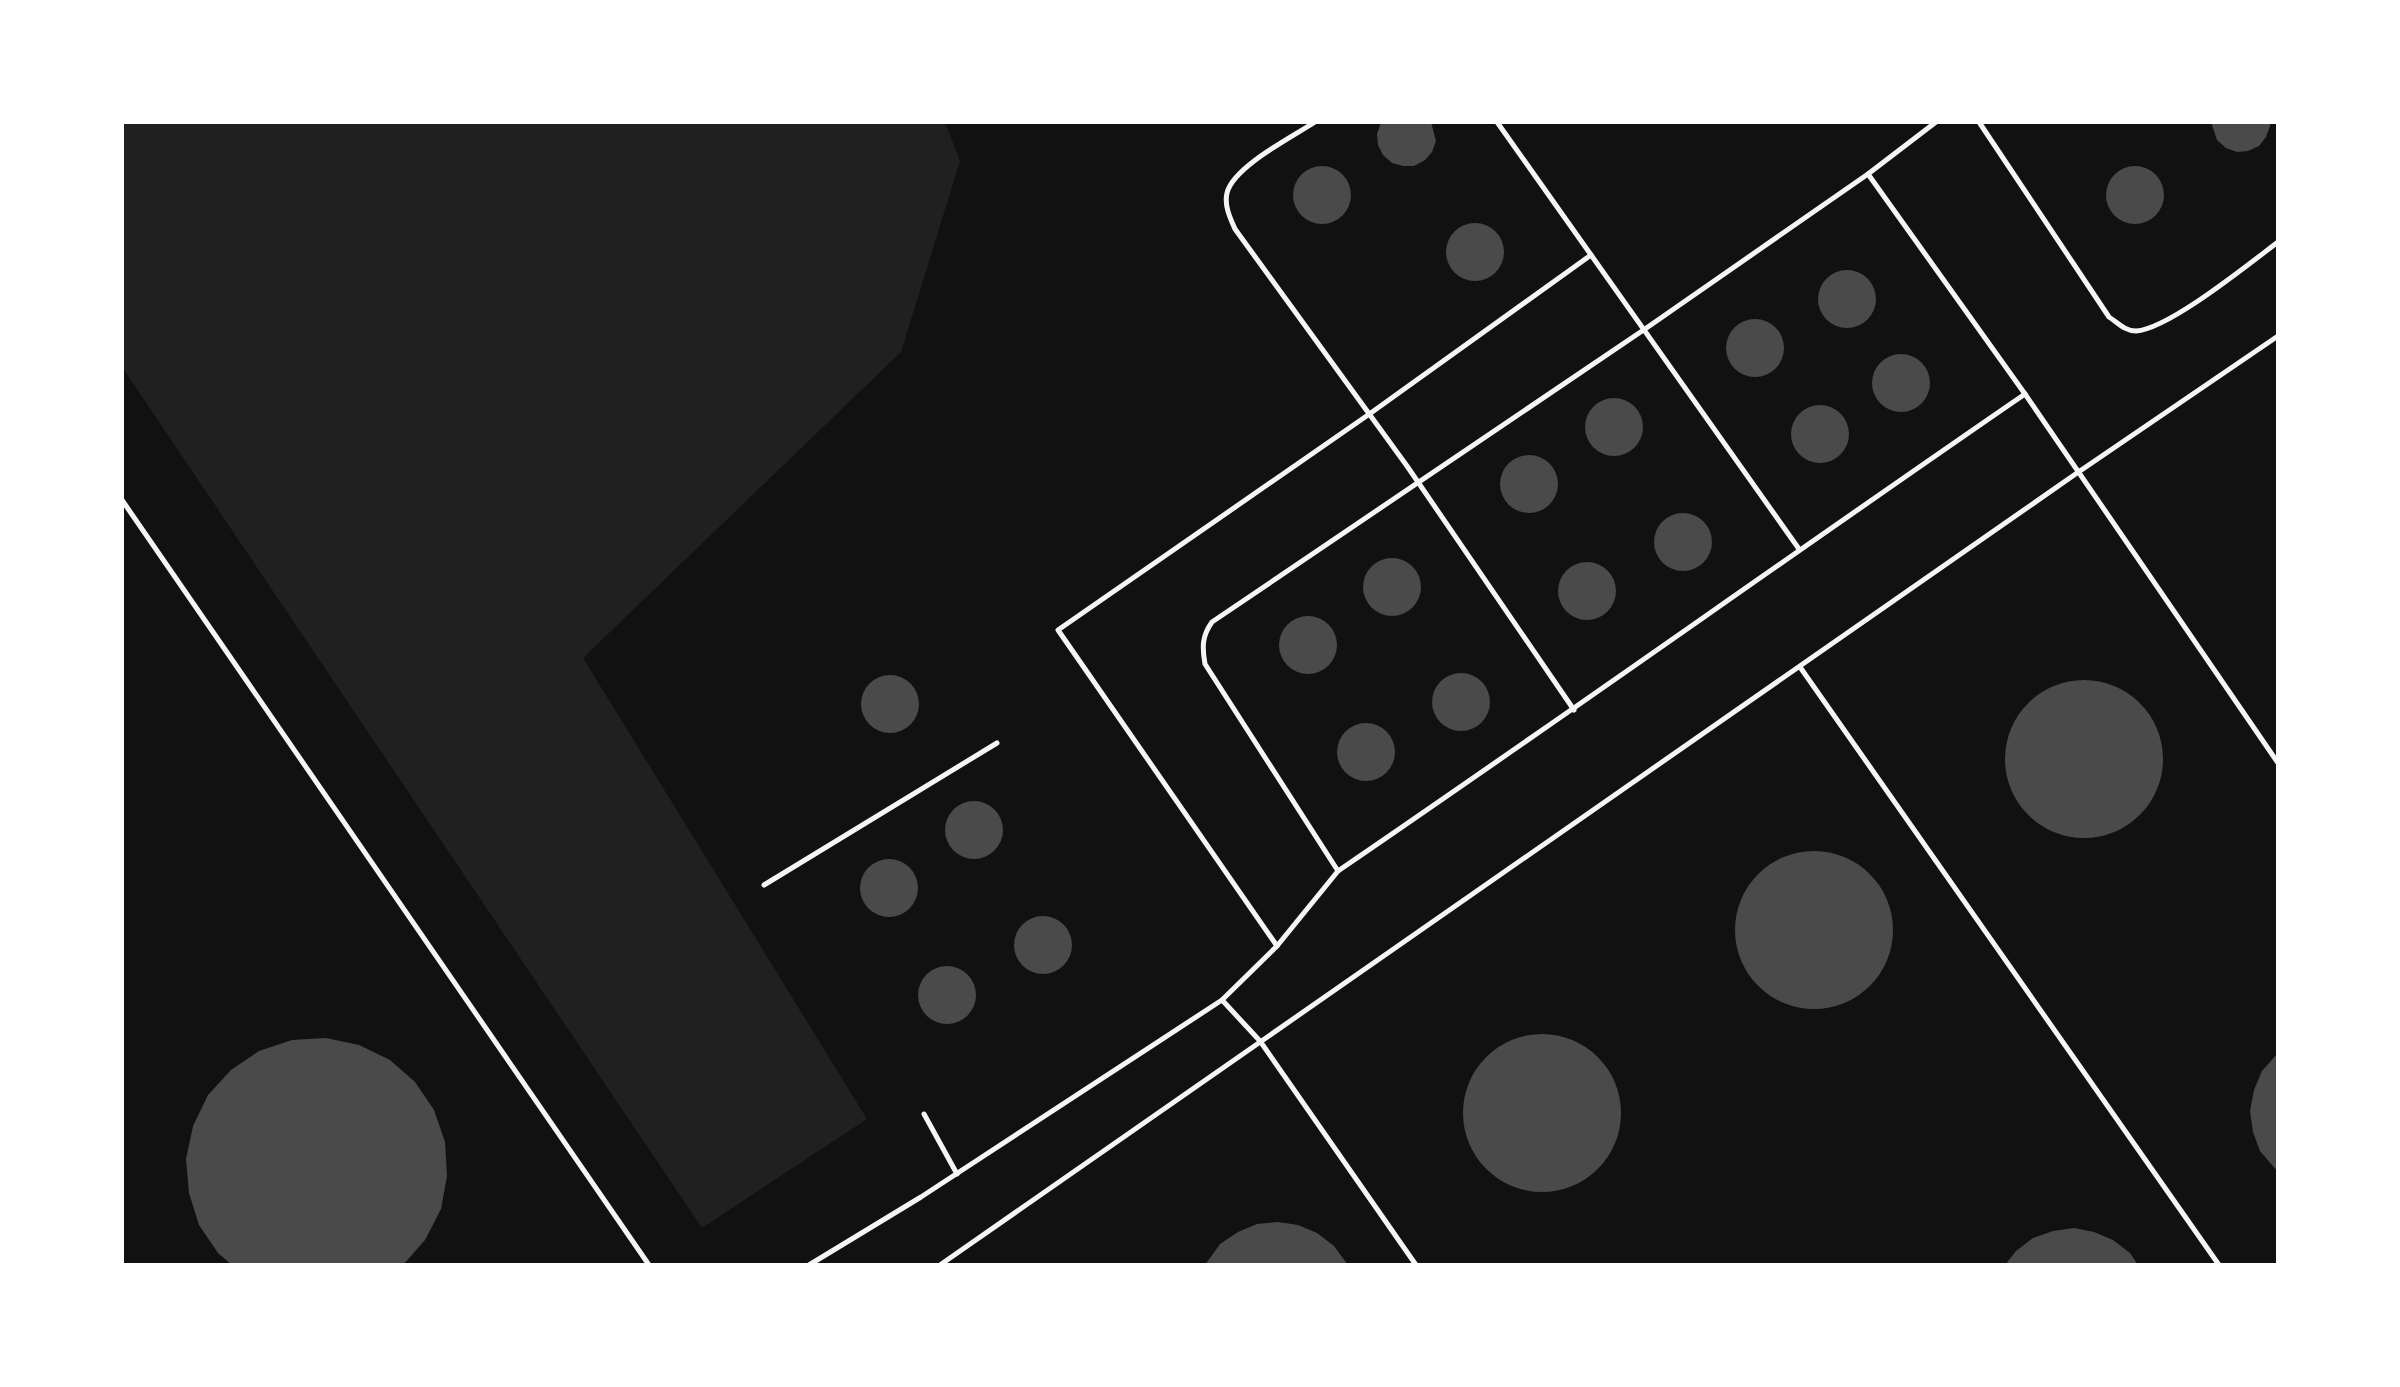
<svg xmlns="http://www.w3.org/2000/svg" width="2400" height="1387" font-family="'Sofia Sans Condensed',sans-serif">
	<rect width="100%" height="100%" fill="#111"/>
	<polygon fill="#202020" points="122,122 945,122 960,161 901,352 583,658 867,1119 702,1228 122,367"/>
	<g fill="#4a4a4a">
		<polygon points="1381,122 1431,122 1436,141 1432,152 1425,160 1414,166 1403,166 1392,163 1383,155 1378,145 1377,134"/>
		<polygon points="2211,122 2270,122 2270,126 2266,137 2259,146 2248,151 2237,152 2226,148 2217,140"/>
		<circle cx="2135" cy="195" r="29"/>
		<circle cx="1322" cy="195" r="29"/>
		<circle cx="1475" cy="252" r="29"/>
		<circle cx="1847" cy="299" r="29"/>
		<circle cx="1755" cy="348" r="29"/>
		<circle cx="1901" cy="383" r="29"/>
		<circle cx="1614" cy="427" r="29"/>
		<circle cx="1820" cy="434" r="29"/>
		<circle cx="1529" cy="484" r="29"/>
		<circle cx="1683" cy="542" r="29"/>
		<circle cx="1392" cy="587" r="29"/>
		<circle cx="1587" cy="591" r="29"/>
		<circle cx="1308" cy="645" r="29"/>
		<circle cx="1461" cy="702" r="29"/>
		<circle cx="890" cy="704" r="29"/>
		<circle cx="2084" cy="759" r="79"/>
		<circle cx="1366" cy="752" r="29"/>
		<circle cx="974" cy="830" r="29"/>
		<circle cx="1814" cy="930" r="79"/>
		<circle cx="889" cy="888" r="29"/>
		<circle cx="1043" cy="945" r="29"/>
		<circle cx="947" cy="995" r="29"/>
		<circle cx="1542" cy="1113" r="79"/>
		<polygon points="326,1038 359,1045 390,1060 415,1082 434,1110 445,1142 447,1176 441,1209 425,1240 403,1265 232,1265 218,1253 199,1225 189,1193 186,1159 193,1126 208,1095 231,1070 259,1051 292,1040"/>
		<polygon points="2278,1053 2278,1172 2260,1151 2253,1132 2250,1111 2254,1090 2262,1071"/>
		<polygon points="1278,1222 1298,1225 1317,1233 1334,1246 1348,1265 1205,1265 1220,1244 1238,1232 1257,1224"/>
		<polygon points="2074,1228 2094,1232 2113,1240 2130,1253 2138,1265 2005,1265 2016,1251 2033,1238 2053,1231"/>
	</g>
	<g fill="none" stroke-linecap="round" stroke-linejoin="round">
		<g stroke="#f5f5f5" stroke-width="5">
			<path d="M1315,122c-23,15 -82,45 -88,71 -3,12 3,25 8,36l172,237 167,244"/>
			<polyline points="1497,122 1799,549"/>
			<path d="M1936,122l-68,52 -223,155 -433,293c-10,14 -10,25 -7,42l133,207c230,-157 457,-319 687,-477"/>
			<path d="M1979,122l130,195c9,6 16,14 27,14 33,-2 114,-68 142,-89"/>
			<polyline points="1868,174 2025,394 2278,763"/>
			<polyline points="122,500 649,1265"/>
			<polyline points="1800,667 2219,1265"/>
			<polyline points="764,885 997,743"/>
			<polyline points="1277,946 1058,630 1368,415 1591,255"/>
			<polyline points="1222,1000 1260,1041 1416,1265"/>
			<polyline points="924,1114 957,1174"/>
			<polyline points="809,1265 921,1197 1222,1000 1277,946 1338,871"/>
			<polyline points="940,1265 2077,473 2278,336"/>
		</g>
	</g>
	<rect width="2400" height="1387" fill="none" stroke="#ffffff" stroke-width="248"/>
</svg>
